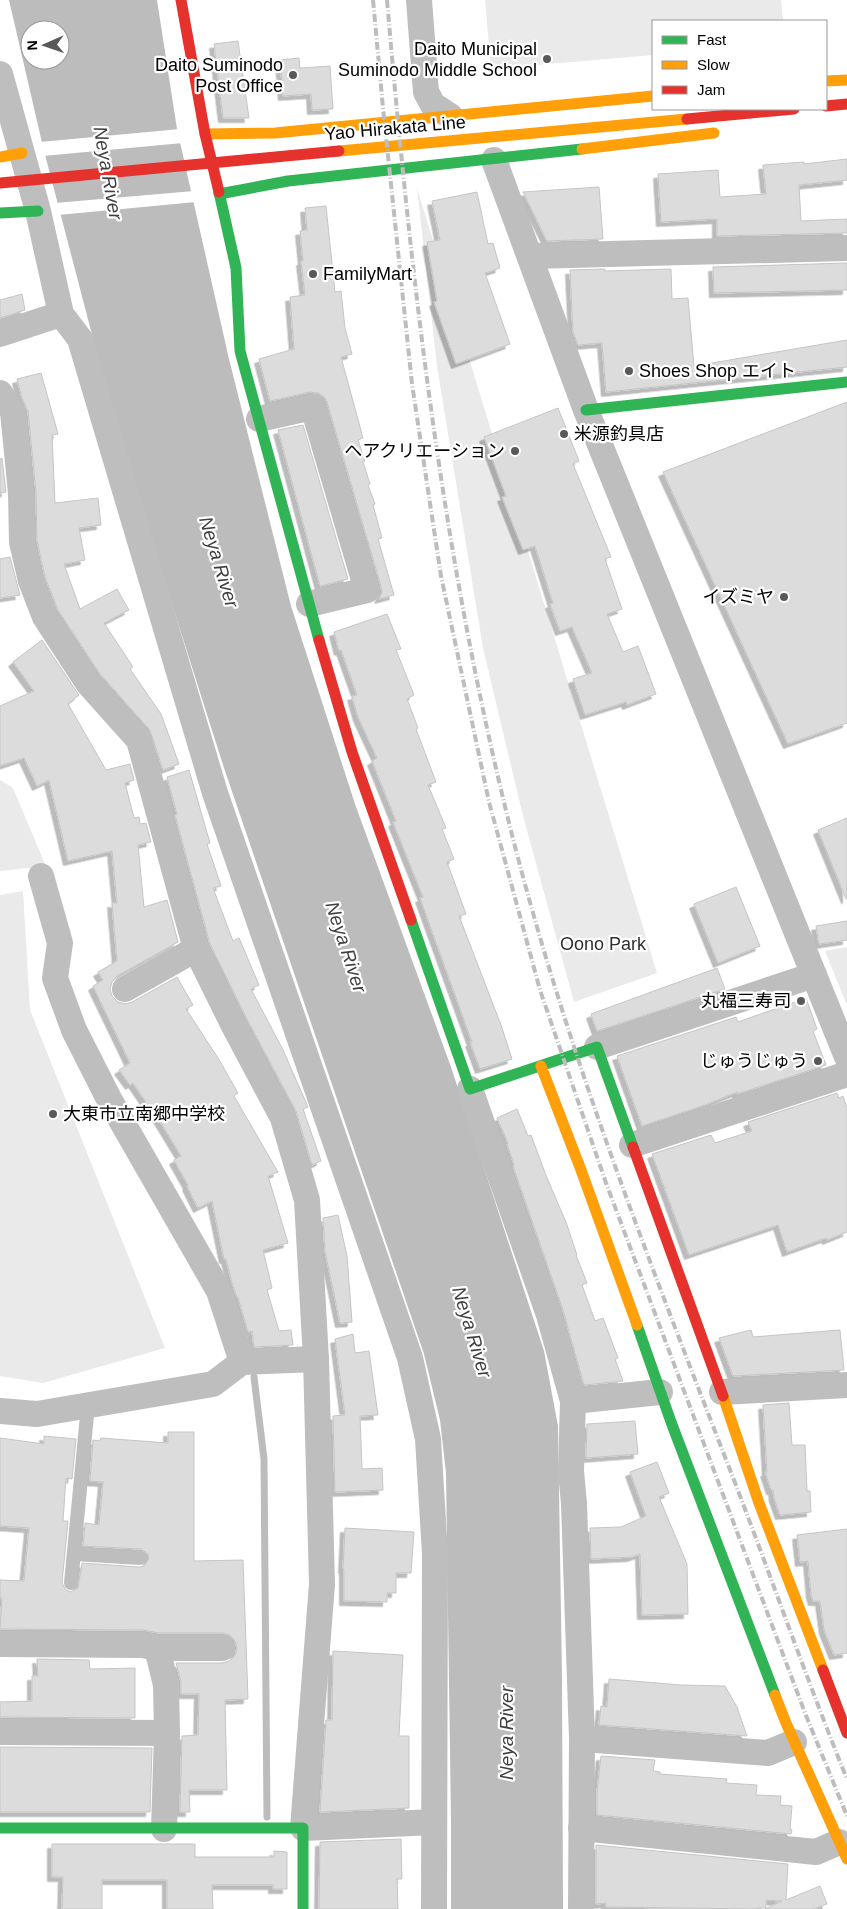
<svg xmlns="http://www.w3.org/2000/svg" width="847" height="1909" font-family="Helvetica,'Noto Sans JP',sans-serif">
	<defs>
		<filter id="shadow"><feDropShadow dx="-4.5" dy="4.5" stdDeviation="0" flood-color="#0004"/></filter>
	</defs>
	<rect width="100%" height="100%" fill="#fff"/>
	<g fill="#eaeaea">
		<polygon points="485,0 781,0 783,21 653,21 653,55 491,69"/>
		<polygon points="417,188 657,973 574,1002 523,816 483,648 437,366"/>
		<polygon points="0,780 13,788 47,869 32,873 30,868 0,871"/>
		<polygon points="23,891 30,1010 165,1348 43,1383 0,1376 0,895"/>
		<polygon points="847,947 847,1003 846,1003 825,951"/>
	</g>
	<path fill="#bcbcbc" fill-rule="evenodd" d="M9,0h148l20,129 52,230 62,247 64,198 96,263 93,284 14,75 4,250 1,233h-112v-88l-5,-348 -6,-53 -16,-66 -200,-586 -106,-334 -75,-287zM30,30h30v30h-30z"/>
	<g fill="#fff">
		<polygon points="180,129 183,143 43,156 41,150 40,142"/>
		<polygon points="194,191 196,202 58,215 55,203"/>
	</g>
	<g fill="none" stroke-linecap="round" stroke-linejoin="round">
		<polyline stroke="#bcbcbc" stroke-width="7" points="254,1377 264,1459 267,1817"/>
	</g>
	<g fill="#dcdcdc" stroke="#c5c5c5" filter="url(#shadow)">
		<polygon points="238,41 249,118 223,118 214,44"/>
		<polygon points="299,58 300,68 330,66 333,109 312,110 311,94 283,96 280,60"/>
		<polygon points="847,159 847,180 799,185 801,221 847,219 847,233 717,236 717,219 661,222 658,174 718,170 720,197 766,194 763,165 804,162 804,164"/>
		<polygon points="599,187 603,239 547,241 523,192"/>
		<polygon points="477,192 488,244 493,243 500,268 485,273 510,344 456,364 434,302 437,301 427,242 440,240 432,201"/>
		<polygon points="326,206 335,292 341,291 345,328 352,354 341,357 363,438 358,440 365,461 363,462 370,484 368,485 375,504 373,505 382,538 378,539 394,595 379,599 382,593 381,586 327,402 324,397 318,393 310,392 270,401 259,359 294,349 290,297 305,295 301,261 303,261 300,231 307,230 305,208"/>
		<polygon points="847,263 847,290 714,293 713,267"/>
		<polygon points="605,269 605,271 671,269 672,299 688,298 694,366 847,340 847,367 606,392 602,343 578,345 573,332 570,270"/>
		<polygon points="22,294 25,310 0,318 0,300"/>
		<polygon points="41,373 58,434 52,435 55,503 98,498 101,525 79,528 85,560 64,564 80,609 117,589 129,610 104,623 133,667 130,669 161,714 179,764 163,770 150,730 100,674 58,610 45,577 37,540 36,492 28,411 22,398 17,379"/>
		<polygon points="847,402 847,723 788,744 663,472"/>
		<polygon points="558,408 579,461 573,464 611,557 605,559 622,609 607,614 623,652 638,646 656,694 627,705 626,702 585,715 573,679 592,673 572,627 560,631 550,604 553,603 535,546 523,550 502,497 506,496 484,437"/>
		<polygon points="303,425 348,579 320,586 278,430"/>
		<polygon points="2,458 6,492 0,493 0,459"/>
		<polygon points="10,557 20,595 0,598 0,559"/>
		<polygon points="387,614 401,649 396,650 414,695 407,699 418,728 416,729 436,782 428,785 446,828 442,829 454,859 447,862 466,914 459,916 501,1025 512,1059 480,1069 470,1042 472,1042 420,898 423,897 393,822 396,821 372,761 377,758 358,717 352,696 357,695 341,650 339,651 334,632"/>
		<polygon points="42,640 79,695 68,704 106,770 130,764 134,780 125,783 134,818 139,817 140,824 146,823 151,842 138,845 144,907 167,900 178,942 117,976 112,982 110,989 112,996 118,1002 125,1004 132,1002 177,977 193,1005 186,1009 218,1058 238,1093 234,1096 278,1172 268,1176 288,1243 263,1250 272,1288 267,1290 279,1331 291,1330 293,1345 254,1347 252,1331 248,1332 238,1297 237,1297 232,1283 226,1259 224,1259 212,1201 198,1208 187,1186 188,1185 174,1160 181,1156 153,1110 152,1111 133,1083 130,1085 119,1070 130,1063 93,986 103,980 98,972 117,961 112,903 117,903 112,851 68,861 49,780 37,786 24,758 0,766 0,706 34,691 13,662"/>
		<polygon points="189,770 210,843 207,844 221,886 213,888 233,941 239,938 259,985 251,989 283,1050 308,1107 303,1109 321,1161 312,1165 296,1111 247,1019 210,944 175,815 177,814 167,777"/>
		<polygon points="847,818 847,899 846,899 818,830"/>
		<polygon points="736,887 760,946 718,963 694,904"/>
		<polygon points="847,921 847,940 819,944 816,926"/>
		<polygon points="717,968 725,989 597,1031 591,1014"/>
		<polygon points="806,998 817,1029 813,1031 826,1065 737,1094 737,1092 705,1105 642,1126 617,1056 736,1017 738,1022"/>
		<polygon points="837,1093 839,1098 843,1096 847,1108 847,1232 827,1240 826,1238 787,1252 778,1225 689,1255 652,1154 711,1135 715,1143 752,1131 748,1122"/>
		<polygon points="517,1109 528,1136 531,1135 547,1178 566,1222 577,1255 576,1255 587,1283 582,1285 595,1321 603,1318 618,1358 615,1359 623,1381 584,1385 563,1310 513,1166 514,1165 507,1144 508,1143 497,1118"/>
		<polygon points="338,1215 347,1256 352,1322 340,1323 325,1251 323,1218"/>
		<polygon points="751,1330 753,1337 840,1330 844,1370 733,1376 719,1338"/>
		<polygon points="353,1334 355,1353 369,1351 378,1415 360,1416 362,1469 382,1468 383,1490 335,1492 333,1416 345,1415 335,1339"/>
		<polygon points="789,1403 792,1445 805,1445 807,1491 810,1491 811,1512 780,1515 774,1498 773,1490 771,1490 765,1472 767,1472 763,1405"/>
		<polygon points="635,1421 638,1454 586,1458 587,1424"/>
		<polygon points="168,1432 194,1432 194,1561 243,1560 248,1699 225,1700 227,1790 189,1790 190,1812 180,1812 182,1736 198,1735 199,1694 181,1694 181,1682 176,1663 222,1663 229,1661 235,1656 237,1648 235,1641 230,1635 222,1633 159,1633 143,1630 0,1629 2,1598 0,1598 0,1580 24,1581 29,1528 0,1526 0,1438 44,1444 44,1436 76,1439 72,1479 66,1478 63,1521 68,1521 62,1583 66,1590 71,1592 78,1588 82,1563 139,1567 144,1566 149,1559 148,1554 141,1549 83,1546 85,1523 99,1525 103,1482 90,1481 93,1440 100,1441 101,1438 168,1443"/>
		<polygon points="657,1462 669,1493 659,1497 687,1564 688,1614 642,1615 640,1554 632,1557 591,1559 590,1528 621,1527 646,1516 630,1472"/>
		<polygon points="345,1528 414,1532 411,1573 396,1573 396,1593 387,1593 387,1602 344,1601 344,1569 343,1569"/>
		<polygon points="847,1529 847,1653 834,1655 824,1630 820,1601 813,1601 811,1594 808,1561 800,1562 797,1535"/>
		<polygon points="333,1651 403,1655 399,1736 409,1736 409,1808 320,1812 326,1720 332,1720"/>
		<polygon points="37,1659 89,1660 90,1669 135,1668 135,1718 0,1717 0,1702 32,1701 32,1676 38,1676"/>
		<polygon points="609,1679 681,1685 725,1686 737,1707 747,1736 599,1725 601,1706 607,1707"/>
		<polygon points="0,1747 152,1748 150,1812 0,1812"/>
		<polygon points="601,1756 655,1760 653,1771 660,1772 660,1774 727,1779 726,1783 757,1785 756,1795 781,1796 780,1805 792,1806 790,1829 792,1830 791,1834 597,1815 597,1792"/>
		<polygon points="401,1839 402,1879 397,1879 398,1909 319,1909 320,1842"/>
		<polygon points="52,1844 195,1844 195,1857 274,1857 274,1851 287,1852 287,1889 273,1889 273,1885 212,1885 213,1909 167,1909 167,1880 102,1880 102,1909 62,1909 63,1877 52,1877"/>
		<polygon points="596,1845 788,1864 786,1900 820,1886 827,1904 814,1909 765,1909 782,1901 766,1900 766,1908 757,1908 757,1909 606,1907 606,1903 596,1904"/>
	</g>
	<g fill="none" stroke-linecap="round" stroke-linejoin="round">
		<g stroke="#bebebe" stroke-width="14">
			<polyline points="74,1554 140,1558"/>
			<polyline points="71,1583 88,1405"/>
		</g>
		<g stroke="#bebebe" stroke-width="26">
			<polyline points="419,0 426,92 433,105 450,116"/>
			<polyline points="0,74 38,211 61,314 80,339 215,793 410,1358 428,1439 435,1554 434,1909"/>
			<polyline points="494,160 586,410 847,1057"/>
			<polyline points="531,256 847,248"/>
			<polyline points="0,334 61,314"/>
			<polyline points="0,393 13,412 21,493 22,542 31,581 45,617 88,683 139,740 196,949 234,1026 283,1118 307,1200 316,1359 322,1584 303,1828 434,1822"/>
			<polyline points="259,419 313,407 367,590 309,604"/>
			<polyline points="41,876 60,943 55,978 74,1030 109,1099 219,1291 242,1362"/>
			<polyline points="125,989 196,949"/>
			<polyline points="597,1047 814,975"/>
			<polyline points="470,1089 549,1315 573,1401 571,1471 574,1504 582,1739 581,1909"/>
			<polyline points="632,1145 847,1074"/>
			<polyline points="722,1392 847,1385"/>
			<polyline points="573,1401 660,1392"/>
			<polyline points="0,1411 37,1414 213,1384 242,1362 316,1359"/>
			<polyline points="0,1644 143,1645 157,1648 222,1648"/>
			<polyline points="157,1648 166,1685 167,1733 164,1829"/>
			<polyline points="0,1732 167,1733"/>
			<polyline points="582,1739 768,1753 794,1742"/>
			<polyline points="581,1828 816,1852 839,1842"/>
		</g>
		<g stroke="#30b455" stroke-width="11">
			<polyline points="219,192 236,268 240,351 319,640"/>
			<polyline points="219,194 288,181 582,149"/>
			<polyline points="0,213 38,211"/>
			<polyline points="586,410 847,382"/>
			<polyline points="411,920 470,1089 597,1047 633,1147"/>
			<polyline points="637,1325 671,1422 775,1695"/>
			<polyline points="0,1828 303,1828 303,1909"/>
		</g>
		<g stroke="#ff9f0a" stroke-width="11">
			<polyline points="826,81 847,80"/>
			<polyline points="205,134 275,133 653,96"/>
			<polyline points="582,149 714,133"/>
			<polyline points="339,151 687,119"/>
			<polyline points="0,157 22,153"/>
			<polyline points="541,1066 581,1170 637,1325"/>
			<polyline points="723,1396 759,1503 823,1670"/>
			<polyline points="775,1695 786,1723 847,1859"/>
		</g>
		<g stroke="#e5322d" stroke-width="11">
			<polyline points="181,0 205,134 219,192"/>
			<polyline points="826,106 847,104"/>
			<polyline points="687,119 794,109"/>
			<polyline points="0,183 339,151"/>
			<polyline points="319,640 352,752 411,920"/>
			<polyline points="633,1147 723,1396"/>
			<polyline points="823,1670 847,1733"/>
		</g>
		<g stroke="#bdbdbd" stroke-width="4" stroke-dasharray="8 2.5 1 2.5" stroke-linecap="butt">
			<polyline points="373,0 383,108 412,384 441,576 489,802 540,990 606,1183 805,1713 847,1816"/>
			<path d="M387,0c23,268 53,536 116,798 55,232 143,455 229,677 39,101 74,203 115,304"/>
		</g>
	</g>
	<g fill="#595959" stroke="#fff" stroke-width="2">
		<circle cx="547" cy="59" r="5"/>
		<circle cx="293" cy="75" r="5"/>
		<circle cx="313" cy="274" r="5"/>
		<circle cx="629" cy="371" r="5"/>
		<circle cx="564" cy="434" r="5"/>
		<circle cx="515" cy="451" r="5"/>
		<circle cx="784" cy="597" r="5"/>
		<circle cx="801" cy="1001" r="5"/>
		<circle cx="818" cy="1061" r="5"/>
		<circle cx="53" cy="1114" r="5"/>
	</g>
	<g text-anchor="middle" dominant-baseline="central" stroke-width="4.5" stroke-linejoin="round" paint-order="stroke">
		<g font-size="18" fill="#000" stroke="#fff" text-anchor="end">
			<text x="537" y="49">Daito Municipal<tspan x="537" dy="21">Suminodo Middle School</tspan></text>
			<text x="283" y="65">Daito Suminodo<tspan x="283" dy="21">Post Office</tspan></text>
			<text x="323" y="274" text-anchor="start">FamilyMart</text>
			<text x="639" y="371" text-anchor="start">Shoes Shop エイト</text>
			<text x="574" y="434" text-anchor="start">米源釣具店</text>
			<text x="505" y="451">ヘアクリエーション</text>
			<text x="774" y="597">イズミヤ</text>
			<text x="791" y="1001">丸福三寿司</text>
			<text x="808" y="1061">じゅうじゅう</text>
			<text x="63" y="1114" text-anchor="start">大東市立南郷中学校</text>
		</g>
		<g font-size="18" fill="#000" stroke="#fff">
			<text transform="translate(395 128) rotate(-5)">Yao Hirakata Line</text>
		</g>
		<g font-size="18" fill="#2f2f2f" stroke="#fff">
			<text x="603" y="944">Oono Park</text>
		</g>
		<g font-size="19" font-style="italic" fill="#404040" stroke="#fff">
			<text transform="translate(108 173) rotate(80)">Neya River</text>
			<text transform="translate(219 562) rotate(73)">Neya River</text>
			<text transform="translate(346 947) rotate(72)">Neya River</text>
			<text transform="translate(472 1332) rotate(73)">Neya River</text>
			<text transform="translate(506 1733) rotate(-90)">Neya River</text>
		</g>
	</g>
	<rect x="652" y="20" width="175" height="90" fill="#ffffff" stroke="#999999"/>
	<rect x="662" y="36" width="25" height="8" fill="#30b455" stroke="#999999"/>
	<text x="697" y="45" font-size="15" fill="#000000">Fast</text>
	<rect x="662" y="61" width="25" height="8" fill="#ff9f0a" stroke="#999999"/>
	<text x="697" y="70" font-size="15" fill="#000000">Slow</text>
	<rect x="662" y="86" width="25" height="8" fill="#e5322d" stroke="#999999"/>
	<text x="697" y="95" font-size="15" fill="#000000">Jam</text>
	<g transform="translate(45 45) rotate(268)"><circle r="24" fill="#ffffff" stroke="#999999"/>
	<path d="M0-4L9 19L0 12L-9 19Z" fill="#595959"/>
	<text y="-8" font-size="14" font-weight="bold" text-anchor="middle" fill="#000000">N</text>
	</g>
</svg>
